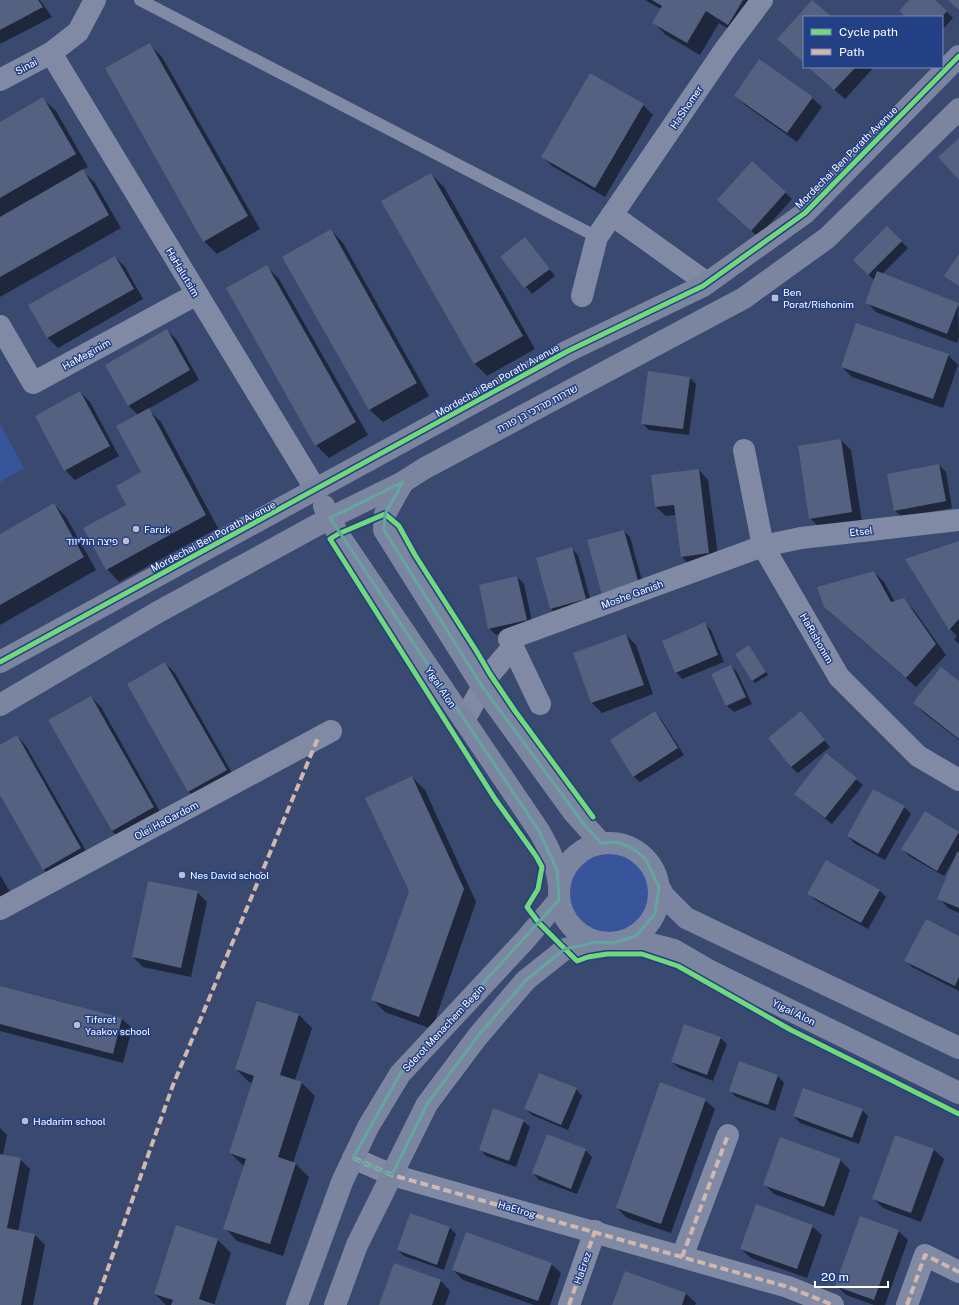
<svg xmlns="http://www.w3.org/2000/svg" width="959" height="1305" font-family="'Public Sans','Noto Sans Hebrew',sans-serif">
	<rect width="100%" height="100%" fill="#39496f"/>
	<g fill="#38559b">
		<polygon points="0,424 24,468 0,482"/>
		<circle cx="609" cy="893" r="41"/>
	</g>
	<g fill="#0007">
		<polygon points="0,0 40,0 52,17 0,44"/>
		<polygon points="645,0 761,0 741,37 719,23 700,55 666,35 653,22 661,9"/>
		<polygon points="910,0 934,0 953,18 942,30 942,17 907,17"/>
		<polygon points="149,44 162,57 260,229 217,254 204,241"/>
		<polygon points="809,67 874,67 845,99"/>
		<polygon points="735,96 812,98 822,107 797,142 745,105"/>
		<polygon points="43,99 56,111 88,167 82,170 95,183 121,228 0,297 0,123"/>
		<polygon points="643,105 653,115 605,197 552,166 543,157"/>
		<polygon points="431,174 444,187 535,349 487,376 474,363"/>
		<polygon points="785,192 792,199 758,237 718,200"/>
		<polygon points="887,228 908,248 882,274 958,303 959,337 957,343 876,312 867,302 875,281 854,260"/>
		<polygon points="331,230 343,243 429,396 383,422 370,410 284,257"/>
		<polygon points="525,239 555,276 532,294 501,257"/>
		<polygon points="115,257 125,267 143,299 58,348 48,338 30,306"/>
		<polygon points="266,266 279,279 368,435 329,458 316,445"/>
		<polygon points="167,330 177,340 199,380 148,409 161,422 218,528 119,582 107,569 127,505 143,473 138,415 128,405"/>
		<polygon points="948,355 958,365 943,408 852,377 842,367"/>
		<polygon points="649,372 690,378 696,384 689,435 649,430 642,423"/>
		<polygon points="80,392 90,402 119,456 75,480 65,470"/>
		<polygon points="841,440 851,450 862,522 820,528 810,518"/>
		<polygon points="939,465 946,472 952,508 902,517 895,511 889,475"/>
		<polygon points="699,470 708,480 719,563 691,567 682,557 676,515 666,516 656,507"/>
		<polygon points="54,504 66,517 96,570 0,625 0,535"/>
		<polygon points="624,531 630,537 645,591 603,595"/>
		<polygon points="959,542 959,644 954,639 957,636 950,629 907,559"/>
		<polygon points="572,549 578,555 592,605 557,615 550,608"/>
		<polygon points="874,572 884,582 895,602 903,599 913,609 946,655 916,687 824,607"/>
		<polygon points="517,577 524,584 533,626 496,635 489,628"/>
		<polygon points="705,624 711,630 724,662 682,679 676,672"/>
		<polygon points="626,635 636,645 653,694 602,713 592,703 575,654"/>
		<polygon points="749,646 768,675 755,683 752,680"/>
		<polygon points="165,663 175,673 236,780 199,802 189,792 128,684"/>
		<polygon points="731,666 737,672 752,704 734,712 727,706 712,674"/>
		<polygon points="959,682 959,740 924,713 914,703"/>
		<polygon points="91,697 101,707 163,817 122,840 112,831"/>
		<polygon points="801,712 830,747 798,773 791,767"/>
		<polygon points="655,713 661,719 684,755 640,782 633,776"/>
		<polygon points="17,736 26,746 90,858 53,879 44,870 0,793 0,746"/>
		<polygon points="826,755 863,785 832,824 802,800"/>
		<polygon points="412,777 425,790 476,902 432,1029 385,1012 372,999 410,891"/>
		<polygon points="904,807 911,814 885,860 854,843 848,836"/>
		<polygon points="925,812 959,833 959,851 957,853 959,854 959,913 948,908 939,898 955,860 954,859 944,876 909,856 903,849"/>
		<polygon points="0,875 14,899 0,907"/>
		<polygon points="879,890 886,897 868,929 815,900 809,894"/>
		<polygon points="197,892 207,902 191,977 143,967 133,957"/>
		<polygon points="959,937 959,991 912,967 906,961"/>
		<polygon points="0,987 122,1019 132,1028 123,1063 0,1031"/>
		<polygon points="258,1002 299,1015 312,1028 295,1080 302,1083 315,1096 293,1163 296,1164 309,1177 283,1256 237,1241 225,1228 245,1167 230,1153 252,1083 249,1082 236,1069"/>
		<polygon points="720,1038 727,1044 713,1081 679,1068 672,1062"/>
		<polygon points="740,1063 778,1076 784,1083 775,1111 736,1097 730,1090"/>
		<polygon points="576,1089 582,1096 568,1130 532,1115 525,1109"/>
		<polygon points="705,1100 715,1109 671,1233 627,1218 617,1208"/>
		<polygon points="862,1110 868,1116 859,1144 800,1123 794,1116"/>
		<polygon points="523,1121 530,1127 516,1167 486,1156 480,1149"/>
		<polygon points="0,1128 7,1135 3,1155 20,1159 30,1169 18,1232 35,1235 45,1245 33,1305 0,1305"/>
		<polygon points="895,1136 934,1150 944,1159 921,1222 883,1208 873,1198"/>
		<polygon points="585,1150 592,1157 577,1194 539,1180 533,1173"/>
		<polygon points="840,1160 850,1170 834,1216 774,1194 764,1184"/>
		<polygon points="812,1226 822,1235 807,1278 751,1258 741,1249"/>
		<polygon points="177,1227 218,1240 231,1253 214,1305 166,1305 155,1294"/>
		<polygon points="450,1228 456,1234 444,1270 404,1256 398,1250"/>
		<polygon points="898,1231 908,1240 885,1305 874,1305 846,1295 836,1285"/>
		<polygon points="551,1264 561,1273 550,1305 534,1305 463,1280 453,1270"/>
		<polygon points="441,1281 450,1291 445,1305 380,1305"/>
		<polygon points="686,1294 696,1303 695,1305 613,1305"/>
	</g>
	<g fill="#546180">
		<polygon points="0,0 38,0 43,7 0,30"/>
		<polygon points="652,0 743,0 728,25 706,11 687,43 652,23 662,6"/>
		<polygon points="812,0 832,17 804,17 804,63 777,39"/>
		<polygon points="909,0 935,0 947,11 942,17 906,17 899,11"/>
		<polygon points="948,0 959,0 959,10"/>
		<polygon points="150,43 248,216 203,242 105,68"/>
		<polygon points="759,59 813,97 787,133 734,96"/>
		<polygon points="808,67 856,67 834,90"/>
		<polygon points="590,73 644,104 595,188 541,157"/>
		<polygon points="43,97 76,154 0,198 0,122"/>
		<polygon points="959,138 959,180 938,157"/>
		<polygon points="752,161 786,192 751,231 717,200"/>
		<polygon points="83,169 109,215 0,277 0,217"/>
		<polygon points="431,173 523,336 474,364 381,201"/>
		<polygon points="887,226 902,241 868,275 853,260"/>
		<polygon points="331,229 417,383 369,410 282,257"/>
		<polygon points="525,237 550,269 524,288 500,257"/>
		<polygon points="959,254 959,286 944,276"/>
		<polygon points="115,256 134,289 47,338 28,305"/>
		<polygon points="267,265 356,422 315,446 226,288"/>
		<polygon points="877,271 959,303 947,334 865,303"/>
		<polygon points="856,323 949,354 933,399 841,367"/>
		<polygon points="167,329 190,370 128,406 105,365"/>
		<polygon points="648,371 690,377 683,429 641,424"/>
		<polygon points="80,391 110,446 64,471 35,416"/>
		<polygon points="149,408 206,515 106,570 83,528 126,505 116,486 141,472 116,426"/>
		<polygon points="841,439 852,512 809,519 798,446"/>
		<polygon points="939,464 946,501 894,511 887,474"/>
		<polygon points="699,469 709,553 681,557 674,505 655,507 651,475"/>
		<polygon points="54,503 84,557 0,605 0,534"/>
		<polygon points="624,530 639,584 602,595 587,540"/>
		<polygon points="959,541 959,619 949,630 905,559"/>
		<polygon points="572,547 586,599 550,609 536,558"/>
		<polygon points="874,571 891,602 904,598 936,644 906,678 824,607 817,587"/>
		<polygon points="517,576 527,620 488,629 479,585"/>
		<polygon points="705,622 718,655 675,673 662,641"/>
		<polygon points="626,634 644,685 591,703 573,653"/>
		<polygon points="749,645 766,672 752,681 735,654"/>
		<polygon points="165,662 227,770 188,792 127,684"/>
		<polygon points="731,665 746,697 726,706 711,674"/>
		<polygon points="941,667 959,681 959,739 913,703"/>
		<polygon points="91,696 154,807 112,831 48,720"/>
		<polygon points="655,711 678,748 633,777 610,740"/>
		<polygon points="801,711 825,740 791,767 768,738"/>
		<polygon points="17,735 81,848 43,870 0,795 0,745"/>
		<polygon points="826,753 857,778 825,818 794,794"/>
		<polygon points="412,776 464,889 419,1017 371,1000 409,891 365,798"/>
		<polygon points="873,789 905,806 878,854 847,836"/>
		<polygon points="925,811 959,832 937,871 901,849"/>
		<polygon points="957,852 959,853 959,908 937,899"/>
		<polygon points="826,860 880,890 861,923 807,894"/>
		<polygon points="148,881 198,891 181,968 132,957"/>
		<polygon points="926,919 959,936 959,977 955,986 904,961"/>
		<polygon points="0,986 122,1018 113,1054 0,1024"/>
		<polygon points="257,1001 299,1014 280,1075 302,1082 278,1157 296,1163 270,1244 223,1229 246,1159 229,1153 254,1076 235,1069"/>
		<polygon points="684,1024 721,1037 707,1075 671,1062"/>
		<polygon points="739,1061 778,1075 768,1105 729,1091"/>
		<polygon points="539,1073 577,1088 561,1125 524,1109"/>
		<polygon points="660,1082 706,1099 661,1224 616,1208"/>
		<polygon points="803,1088 863,1109 852,1138 793,1116"/>
		<polygon points="493,1108 524,1120 509,1161 479,1150"/>
		<polygon points="547,1134 586,1149 571,1189 532,1173"/>
		<polygon points="895,1135 934,1149 911,1213 872,1199"/>
		<polygon points="780,1137 841,1159 824,1207 763,1185"/>
		<polygon points="0,1154 21,1158 7,1228 35,1234 21,1305 0,1305"/>
		<polygon points="756,1204 813,1225 797,1269 740,1249"/>
		<polygon points="410,1213 450,1227 437,1265 397,1250"/>
		<polygon points="860,1216 899,1230 874,1300 835,1286"/>
		<polygon points="176,1225 218,1239 199,1299 216,1305 171,1305 173,1300 154,1294"/>
		<polygon points="466,1232 552,1263 538,1301 452,1270"/>
		<polygon points="394,1263 441,1280 432,1305 379,1305"/>
		<polygon points="625,1271 686,1293 682,1305 612,1305"/>
	</g>
	<g fill="none" stroke-linecap="round" stroke-linejoin="round">
		<polyline stroke="#808aa5" stroke-width="12" points="140,0 597,237"/>
		<g stroke="#808aa5" stroke-width="22">
			<polyline points="51,53 316,490"/>
			<polyline points="0,80 51,53 78,32 95,0"/>
			<polyline points="612,215 707,283"/>
			<polyline points="582,296 597,237 726,48 762,0"/>
			<polyline points="0,326 33,383 197,294"/>
			<polyline points="744,450 763,546 839,677 918,756 959,780"/>
			<polyline points="540,704 509,639 763,546 801,538 959,520"/>
			<polyline points="464,720 490,674 513,647"/>
			<polyline points="0,909 331,731"/>
			<polyline points="353,1158 392,1175 788,1287 833,1305"/>
			<polyline points="682,1257 728,1135"/>
			<polyline points="569,1305 595,1231"/>
			<polyline points="907,1305 925,1255 959,1272"/>
		</g>
		<g stroke="#7b85a0" stroke-width="22">
			<polyline points="403,482 385,514 384,530 482,686 574,813 601,843"/>
			<path d="M324,506l14,28 201,297c11,19 17,32 20,54"/>
			<polyline points="0,662 568,351 703,286 805,213 959,56"/>
			<polyline points="0,705 158,612 330,518 403,482 425,468 744,298 827,238 959,109"/>
			<circle cx="609" cy="893" r="50"/>
			<polyline points="659,887 664,896 686,918 959,1048"/>
			<polyline points="627,940 647,943 674,950 710,971 959,1093"/>
			<polyline points="297,1305 342,1182 368,1127 400,1074 525,940 559,900"/>
			<polyline points="335,1305 357,1245 427,1104 478,1036 526,980 565,949 597,942"/>
		</g>
		<g stroke="#d1b7ad" stroke-width="4" stroke-dasharray="8 4" stroke-linecap="butt">
			<polyline points="353,1158 392,1175 788,1287 833,1305"/>
			<polyline points="682,1257 728,1135"/>
			<polyline points="95,1305 173,1085 318,738"/>
			<polyline points="569,1305 595,1231"/>
			<polyline points="907,1305 925,1255 959,1272"/>
		</g>
		<defs>
			<g id="cycleway">
				<polyline points="0,662 568,351 703,286 805,213 959,56"/>
				<polyline points="593,817 515,711 490,674 477,652 415,555 399,526 385,514 338,534 330,539 495,799 536,856 542,867 538,889 527,907 539,923 577,961 588,957 607,954 642,954 678,966 791,1030 959,1114"/>
			</g>
		</defs>
		<use href="#cycleway" stroke="#233f85" stroke-width="8"/>
		<use href="#cycleway" stroke="#71d979" stroke-width="5"/>
	</g>
	<path fill="none" stroke="#63a6a1" stroke-width="3" stroke-linejoin="round" d="M403,482l-18,32 -1,16 98,156 101,137 18,20 16,-1 15,6 13,10 14,29 -4,27 -19,22 -24,7 -15,-1 -32,7 -39,31 -48,56 -51,68 -35,71 -39,-17 47,-84 159,-174 -2,-30 -18,-39 -209,-313z"/>
	<g fill="#babfcd" stroke="#233f85" stroke-width="1.5">
		<rect x="771" y="294" width="8" height="8" rx="2"/>
		<circle cx="136" cy="529" r="4"/>
		<circle cx="126" cy="541" r="4"/>
		<circle cx="182" cy="875" r="4"/>
		<circle cx="77" cy="1025" r="4"/>
		<circle cx="25" cy="1121" r="4"/>
	</g>
	<g text-anchor="middle" dominant-baseline="central" stroke-width="3" stroke-linejoin="round" paint-order="stroke">
		<g font-size="10" fill="#fff" stroke="#233f85">
			<text transform="translate(26 66) rotate(-28)">Sinai</text>
			<text transform="translate(686 107) rotate(-56)">HaShomer</text>
			<text transform="translate(846 157) rotate(-45)">Mordechai Ben Porath Avenue</text>
			<text transform="translate(183 272) rotate(59)">HaHalutsim</text>
			<text transform="translate(86 354) rotate(-29)">HaMeginim</text>
			<text transform="translate(497 380) rotate(-29)">Mordechai Ben Porath Avenue</text>
			<text transform="translate(537 408) rotate(-28)">שדרות מרדכי בן פורת</text>
			<text transform="translate(861 531) rotate(-6)">Etsel</text>
			<text transform="translate(213 536) rotate(-28)">Mordechai Ben Porath Avenue</text>
			<text transform="translate(632 594) rotate(-20)">Moshe Ganish</text>
			<text transform="translate(817 638) rotate(60)">HaRishonim</text>
			<text transform="translate(441 687) rotate(56)">Yigal Alon</text>
			<text transform="translate(166 820) rotate(-28)">Olei HaGardom</text>
			<text transform="translate(794 1012) rotate(26)">Yigal Alon</text>
			<text transform="translate(443 1028) rotate(-47)">Sderot Menachem Begin</text>
			<text transform="translate(517 1209) rotate(16)">HaEtrog</text>
			<text transform="translate(582 1268) rotate(-71)">HaErez</text>
		</g>
		<g font-size="10" fill="#fff" stroke="#233f85" text-anchor="start">
			<text x="783" y="292">Ben<tspan x="783" dy="12">Porat/Rishonim</tspan></text>
			<text x="144" y="529">Faruk</text>
			<text x="118" y="541" text-anchor="end">פיצה הוליווד</text>
			<text x="190" y="875">Nes David school</text>
			<text x="85" y="1019">Tiferet<tspan x="85" dy="12">Yaakov school</tspan></text>
			<text x="33" y="1121">Hadarim school</text>
		</g>
	</g>
	<rect x="803" y="16" width="140" height="52" fill="#233f85" stroke="#7b8cb6"/>
	<rect x="811" y="29" width="20" height="6" fill="#71d979" stroke="#7b8cb6"/>
	<text x="839" y="36" font-size="12" fill="#ffffff">Cycle path</text>
	<rect x="811" y="49" width="20" height="6" fill="#d1b7ad" stroke="#7b8cb6"/>
	<text x="839" y="56" font-size="12" fill="#ffffff">Path</text>
	<path d="M815 1281v6h73v-6" fill="none" stroke="#ffffff" stroke-width="2"/>
	<text x="821" y="1281" font-size="12" fill="#ffffff" stroke="#233f85" stroke-width="3" paint-order="stroke">20 m</text>
</svg>
